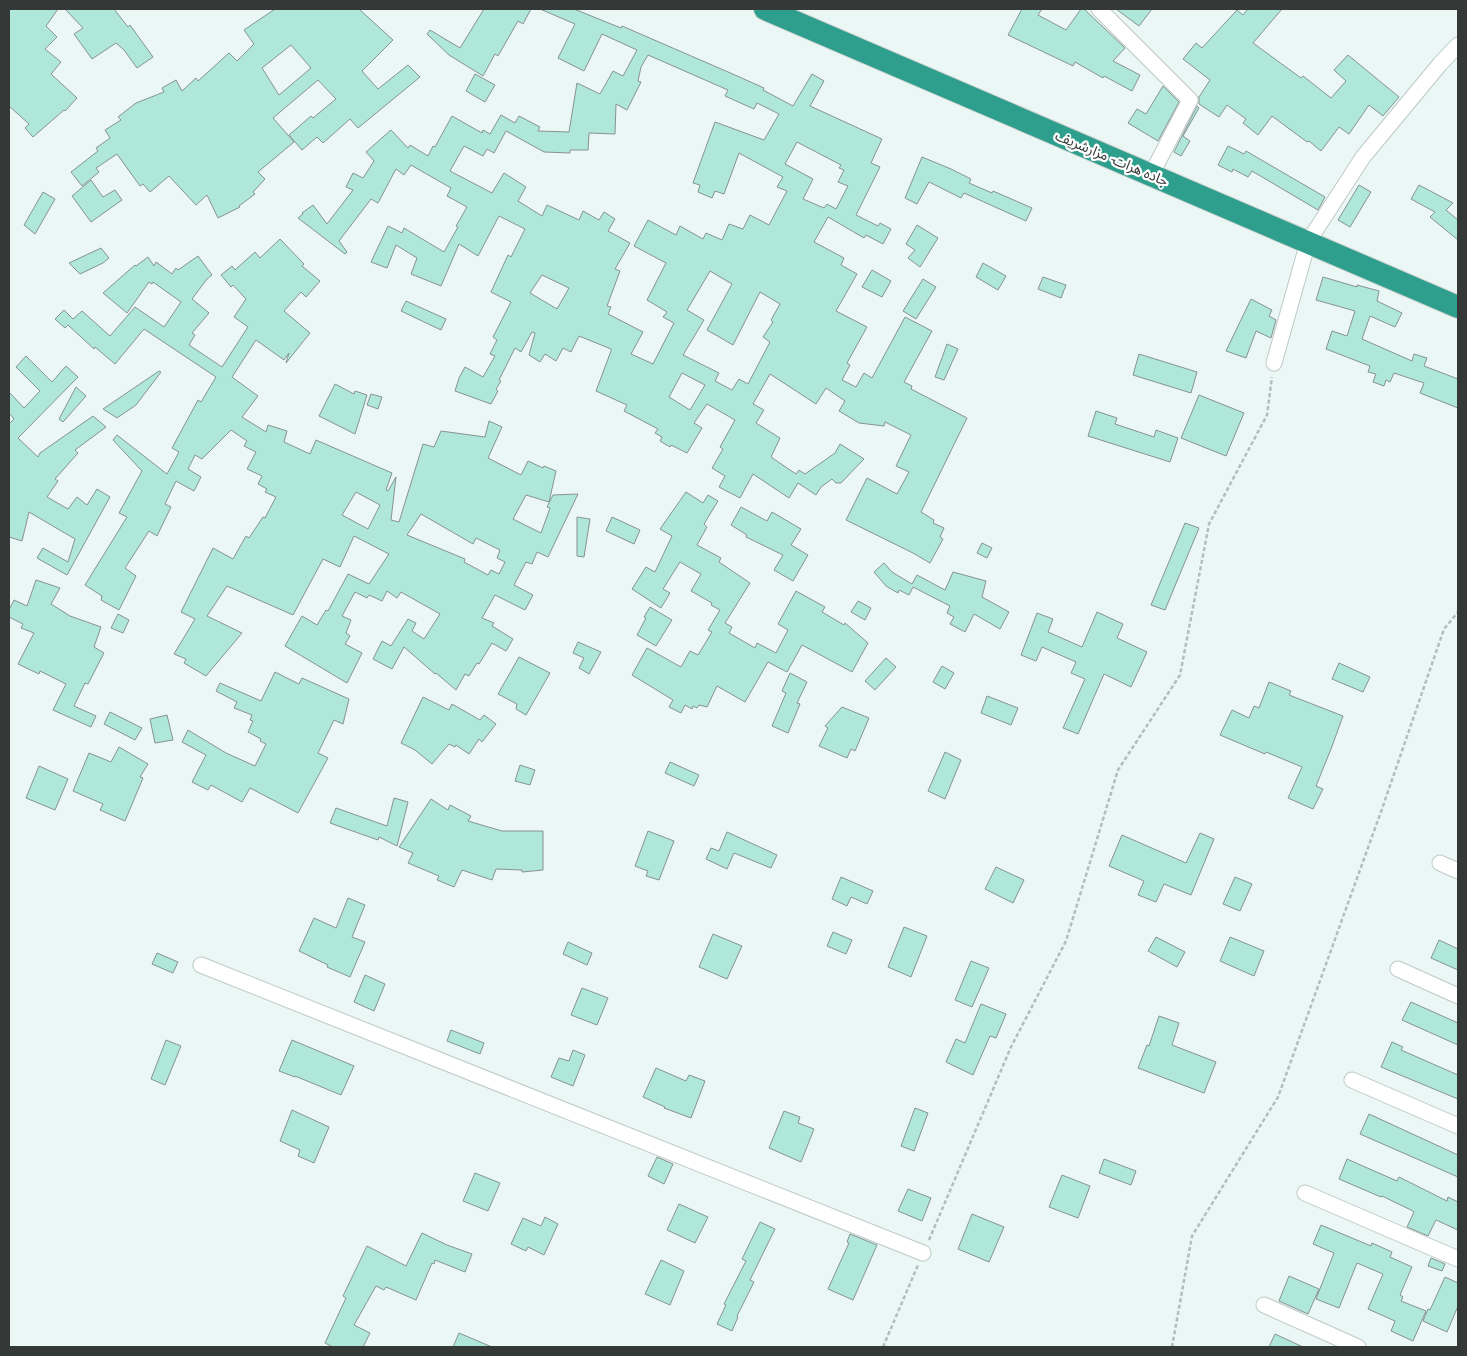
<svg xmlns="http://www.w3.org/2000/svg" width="1467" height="1356" font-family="'Public Sans','Noto Sans Arabic',sans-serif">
	<rect width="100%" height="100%" fill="#eaf7f4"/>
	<g fill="#afe7db" stroke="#879390" fill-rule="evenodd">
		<polygon points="9,9 58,9 46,26 57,37 45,49 61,62 51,74 77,98 65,111 64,110 33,137 25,128 29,124 9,106"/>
		<polygon points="65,9 114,9 128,27 130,25 153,57 137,68 124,50 116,43 92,59 74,34 83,28"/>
		<path d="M275,9h84l34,31 -31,31 16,18 30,-24 12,12 -62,51 -8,-9 -27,24 -6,-6 -15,13 -13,-15 22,-19 2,2 23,-19 -18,-19 -45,38 21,24 -36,30 7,7 -12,13 2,2 -16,12 1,1 -22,11 -11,-23 -11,10 -27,-29 -19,16 -7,-8 -3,2 -23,-32 -21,14 3,4 -17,14 -11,-14 27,-21 -2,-3 14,-10 -5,-8 16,-10 -3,-3 18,-14 28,-11 -2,-4 14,-8 6,11 14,-13 2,3 31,-28 8,8 17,-17 -10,-14zM291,45l20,23 -32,27 -17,-27z"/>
		<polygon points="484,9 531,9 523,24 518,21 498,56 495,54 483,76 449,55 427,34 430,30 460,48"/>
		<path d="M540,9h34l47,19 1,-2 113,49 29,13 -1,2 30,16 19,-32 12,7 -14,25 72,33 -11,24 9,4 -24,48 22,11 2,-3 11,6 -8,15 -17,-9 -2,3 -36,-21 -14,25 30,16 -3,7 16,9 -21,37 31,16 -20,36 3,2 -8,15 14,7 8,-14 8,5 33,-61 27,14 -28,51 8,4 -1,3 56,29 -46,94 13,8 -1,3 11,5 -4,9 3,2 -13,24 -17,-10 -67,-33 21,-42 30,16 12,-22 -13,-6 15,-31 -26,-13 -1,4 -25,-3 -20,-12 6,-10 -19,-13 -10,16 -46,-30 -17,30 11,6 -8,13 24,15 -9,19 25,17 3,-4 6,4 30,-21 5,-9 24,15 -23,24h-5l-4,-4 -11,8 -5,8 -18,-12 -9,15 -36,-24 -13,24 -21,-11 6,-11 -13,-8 11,-19 -3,-2 15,-27 -28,-16 -13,19 8,5 -15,25 -16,-8 -1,2 -10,-6 2,-4 -7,-4 3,-4 -34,-18 3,-6 -31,-14 15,-40v-2l-32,-13 -8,16 -8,-4 -7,13 -11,-7 -5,8 -11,-7 6,-22 -3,-1 -11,20 -6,-4 -16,32 2,1 -5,8 2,2 -7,13 -36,-13 4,-13 6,-11 18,10 12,-21 -5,-2 7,-14 -4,-3 18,-35 -20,-10 17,-37 3,2 14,-28 -26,-13 -21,40 -19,-12 -18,42 -30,-12 6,-16 -21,-13 -9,23 -16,-6 17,-36 14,7 2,-5 40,24 14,-25 -2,-1 11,-19 -20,-11 4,-8 -40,-23 -7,10 -8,-6 -18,34 -7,-4 -32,42 8,11 -2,2 -47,-36 5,-4 -1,-1 11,-8 14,19 26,-34 -7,-3 7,-14 10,5 11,-17 -8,-9 25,-22 17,18 2,-3 18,11 5,-10 2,1 17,-31 30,17 1,-3 7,4 11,-19 14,8 4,-7 21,11 -2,4 31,1 8,-49 23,11 13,-23 10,5 14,-26 -35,-16 -18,37 -26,-13 17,-34zM648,55l80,35 -3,6 29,13 3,-6 22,11 -15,26 -49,-18 -22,61 7,2 -2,7 14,6 3,-7 9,3 15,-41 44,24 -6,10 10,4 -18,34 -19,-10 -7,14 -14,-5 -7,16 -16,-7 -3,6 -23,-13 -4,9 -28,-15 -14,26 32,17 -19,37 20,12 -4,5 11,6 -21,41 -22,-10 12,-22 -35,-18 3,-7 -4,-1 13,-35 -5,-2 15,-26 -22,-12 7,-12 -11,-7 -5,8 -16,-9 -4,9 -32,-15 -5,11 -24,-15 8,-14 -22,-14 -12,20 -42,-22 14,-25 19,10 4,-7 7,4 12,-22 38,21 26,1v-3h18l1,-17 26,1 1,-30 11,6 14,-28 -3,-1 3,-14zM797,142l44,23 -2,3 5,2 -6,12 10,4 -12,23 -9,-5 -3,4 -21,-9 10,-20 -28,-15zM710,271l22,13 -25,46 26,15 27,-53 20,12 -9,16 2,2 -10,15 7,5 -22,42 -9,-5 -7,11 -17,-9 4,-8 -36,-18 21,-35 -17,-10zM542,275l27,13 -12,21 -27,-16zM682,373l23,12 -15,25 -21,-13z"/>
		<polygon points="1022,9 1042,9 1038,15 1066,30 1081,9 1084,9 1125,48 1113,61 1140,75 1132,91 1104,76 1103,78 1075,62 1073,66 1008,35"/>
		<polygon points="1116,9 1152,9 1139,26"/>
		<polygon points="1248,9 1282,9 1253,43 1301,78 1303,76 1331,98 1346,81 1334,70 1348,55 1399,97 1383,116 1369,105 1349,134 1339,127 1321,151 1309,141 1307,142 1272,116 1258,135 1243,123 1246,119 1227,105 1219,117 1199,104 1199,97 1210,80 1183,59 1196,43 1202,48 1237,10 1243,15"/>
		<polygon points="475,74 495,85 485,102 466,91"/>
		<polygon points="1163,86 1179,102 1158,141 1128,123 1137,109 1146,114"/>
		<polygon points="1197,106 1199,108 1183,136 1190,141 1181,156 1174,152"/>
		<polygon points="1228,146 1244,154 1246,151 1325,197 1318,210 1252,171 1248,177 1233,169 1232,172 1218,165"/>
		<polygon points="922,157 951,169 971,179 969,183 992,193 993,191 1032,208 1026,221 964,193 961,198 929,182 917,204 905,198"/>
		<polygon points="91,180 103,197 115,190 122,200 91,222 72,196"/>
		<polygon points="1359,185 1371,192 1350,227 1338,220"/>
		<polygon points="1419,185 1453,203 1446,210 1458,220 1458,240 1430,217 1435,212 1411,199"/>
		<polygon points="43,192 55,199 35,234 24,225"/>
		<polygon points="917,225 938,238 920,267 908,258 915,250 906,244"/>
		<path d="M280,239l24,25 -2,2 18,15 -14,16 -5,-5 -17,19 26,22 -24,30 3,-10 -5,7 -28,-20 -24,37 26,19 -16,21 24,15 2,-7 19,6 -3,11 26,12 6,-14 76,33 -6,17 2,1 8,-14 -5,43 8,2 24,-78 11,3 7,-16 44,6 4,-16 13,6 -14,31 33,17 7,-14 15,7 1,-2 12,5 -7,31 -23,-7 -13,24 28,14 9,-25 -3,-1 6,-12 25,-1 -30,63 -11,-5 -5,12 -6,-2 -12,23 19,10 -8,15 -30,-15 -13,23 12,5 -2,3 21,13 -7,12 -14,-8 -13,21 -2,-1 -8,13 -4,-2 -9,16 -20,-17 -1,1 -31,-27 -12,22 -19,-10 9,-18 9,5 17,-27 8,4 -4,8 12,8 16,-25 -39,-22 -4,6 -10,-7 -5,10 -13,-6 -2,3 -12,-6 -13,24 9,4 -5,13 4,3 -5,8 17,9 -15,30 -62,-37 17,-30 15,9 9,-15 2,1 20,-37 21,10 20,-30 -35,-18 -14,31 -17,-8 -30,56 -66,-29 -20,30 35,17 -36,43 -22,-13 2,-4 -12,-5 21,-35 -14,-7 32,-64 20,11 13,-23 3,2 14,-21 2,1 11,-21 -11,-5 2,-3 -9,-5 4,-8 -15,-7 9,-17 -12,-6 3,-5 -16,-11 -29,29 -7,-4 -7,14 13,8 -7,14 -18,-10 -11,23 6,3 -14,29 -8,-5 -24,37 11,8 -17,34 -18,-10 1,-4 -17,-11 42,-68 -8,-4 23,-42 -29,-31 4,-5 50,39 12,-22 -7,-4 26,-48 3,2 15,-25 -72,-48 -29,35 -20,-17 -1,2 -26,-24 -3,3 -10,-9 9,-9 9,9 9,-8 28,25 25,-29 29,20 17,-25 -28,-20 -1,2 -3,-2 -22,31 -24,-20 32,-28 1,1 12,-9 6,9 2,-4 16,12 4,-6 2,2 20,-14 14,19 -5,4 -15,20 17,14 -17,20 3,2 -6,10 33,22 26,-40 -14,-10 12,-18 -13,-14 -2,2 -10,-12 11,-9 3,4 20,-18 5,6zM356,492l24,13 -12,24 -26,-14zM421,514l52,30 3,-6 24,12 -3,8 8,4 -6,12 -8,-4 -3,5 -24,-13 1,-3 -58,-24z"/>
		<polygon points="101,248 109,258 103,263 80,274 69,263"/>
		<polygon points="983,263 1006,276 998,290 976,277"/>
		<polygon points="872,270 891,281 882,297 862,287"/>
		<polygon points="1043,277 1066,285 1061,298 1038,289"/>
		<polygon points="1323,277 1357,287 1357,285 1379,291 1377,301 1402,313 1395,327 1370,316 1362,339 1412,361 1414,354 1427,358 1424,366 1458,379 1458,408 1420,393 1424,383 1394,373 1390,382 1386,380 1384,386 1373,382 1376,374 1368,372 1370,366 1326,349 1332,331 1347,336 1355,311 1316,300"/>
		<polygon points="923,279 936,287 916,319 903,311"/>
		<polygon points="1251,299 1272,310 1269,316 1276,320 1271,338 1256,331 1246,358 1226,351"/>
		<polygon points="406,301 446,319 441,330 401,311"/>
		<polygon points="947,344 958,349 944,380 935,377"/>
		<polygon points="1139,354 1197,372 1191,393 1133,375"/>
		<polygon points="26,356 52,382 66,366 78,377 18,438 38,457 40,453 93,416 106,427 75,450 78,453 55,479 58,481 47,497 68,509 77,497 87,505 97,489 110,497 67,575 37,558 43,548 68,562 75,539 29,512 22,541 9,537 9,424 14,419 9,413 9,392 24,408 40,391 16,367"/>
		<polygon points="159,371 161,372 136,405 117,418 103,409"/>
		<polygon points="335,384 354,394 355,391 367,395 355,434 319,416"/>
		<polygon points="76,387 86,396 63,422 59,419"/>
		<polygon points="371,394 382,397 378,409 367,405"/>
		<polygon points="1199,395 1244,413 1226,456 1181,438"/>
		<polygon points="1096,411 1117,418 1115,424 1154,437 1156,430 1178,438 1170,462 1088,436"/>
		<polygon points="686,492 703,503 708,495 718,501 704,524 707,527 697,545 721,558 719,562 750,583 725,623 732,627 729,633 755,648 757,643 776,653 788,630 778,624 796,591 825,607 822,612 844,625 845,623 868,643 852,672 802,645 787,672 768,662 745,702 717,686 707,707 699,705 697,708 693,706 692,709 685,705 681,713 669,707 673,700 632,675 647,648 681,667 690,651 698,655 712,632 708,630 720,610 711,605 712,603 691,591 701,574 680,562 663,589 670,593 661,608 632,589 646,567 655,572 672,536 660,529"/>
		<polygon points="741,507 767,521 772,512 801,529 791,545 808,555 793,581 774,570 783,555 746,537 747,535 731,525"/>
		<polygon points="577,517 590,519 584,557 577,556"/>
		<polygon points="612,517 640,530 634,544 606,531"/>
		<polygon points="1185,523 1199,528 1165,610 1151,605"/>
		<polygon points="982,543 992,548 987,558 977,553"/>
		<polygon points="884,563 892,572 912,584 917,575 945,590 953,572 986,581 982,597 1009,612 1000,629 974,614 965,632 950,624 954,617 947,613 950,606 913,587 909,595 899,590 898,593 886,586 874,572"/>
		<polygon points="36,580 60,588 51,604 70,616 101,627 94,647 104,653 88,684 85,683 74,706 96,716 91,727 53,710 66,684 40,671 39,674 18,664 34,633 21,628 23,624 9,617 9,610 14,600 27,606"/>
		<polygon points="858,601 871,608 865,620 851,612"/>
		<polygon points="650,607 672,620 656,646 637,635 646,618 644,617"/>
		<polygon points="1097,612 1123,624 1117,638 1147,652 1131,687 1104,674 1078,734 1063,728 1085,679 1071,673 1076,662 1042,647 1036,661 1021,655 1037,613 1053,619 1048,632 1082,647"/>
		<polygon points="118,614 129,620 123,633 111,628"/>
		<polygon points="578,642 601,652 589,674 579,668 584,658 573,653"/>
		<polygon points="519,657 550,673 526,715 516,709 517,704 498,694"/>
		<polygon points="886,658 896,667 875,690 865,681"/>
		<polygon points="1339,663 1370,677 1363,692 1332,679"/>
		<polygon points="942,666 954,673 945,689 933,682"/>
		<polygon points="275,672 299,684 302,678 349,699 343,724 334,720 318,753 328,758 298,813 250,788 242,802 211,785 208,790 192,782 206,755 182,742 188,730 226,753 255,766 266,744 260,741 261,739 248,732 253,721 250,720 252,715 234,708 237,702 216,691 220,683 261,701"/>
		<polygon points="790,673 807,682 797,703 800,704 788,733 772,726 786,693 782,691"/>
		<polygon points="1269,682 1291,691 1289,695 1343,716 1331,749 1316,786 1323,789 1313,809 1288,798 1302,767 1266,752 1265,754 1220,735 1232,710 1249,718 1254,706 1259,708"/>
		<polygon points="987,696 1018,708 1011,725 981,713"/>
		<polygon points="423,697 449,710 452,704 480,720 484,715 496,724 482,742 479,739 469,754 456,745 455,747 449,744 432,764 415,750 401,743"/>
		<polygon points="842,707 869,718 855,751 851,749 847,758 819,746 828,728 825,726"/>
		<polygon points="110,712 142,728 135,740 104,724"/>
		<polygon points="167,715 173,740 155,743 150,719"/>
		<polygon points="119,747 148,764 140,777 143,778 125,821 100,810 103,804 73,791 89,753 111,762"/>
		<polygon points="945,752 961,760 945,799 928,791"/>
		<polygon points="670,762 699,775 694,786 665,773"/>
		<polygon points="520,765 535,770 530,785 515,781"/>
		<polygon points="39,766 68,779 55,810 26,798"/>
		<polygon points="394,798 408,802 397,846 379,837 378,840 330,823 336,808 387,826"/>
		<polygon points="431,799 448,810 450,805 471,816 468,821 502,831 543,831 543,870 522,872 522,870 496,869 492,880 462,870 454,887 437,880 439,876 408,863 413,853 399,847"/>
		<polygon points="648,831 674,841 659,880 646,876 648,871 635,866"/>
		<polygon points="727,832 777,855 771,868 734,853 727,869 706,859 711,848 719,851"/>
		<polygon points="1200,833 1214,839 1191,895 1164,884 1156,902 1138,895 1144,881 1109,866 1122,835 1186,863"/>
		<polygon points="996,867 1024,880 1013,903 985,889"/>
		<polygon points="841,877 873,891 867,904 851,897 847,906 832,899"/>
		<polygon points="1235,877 1252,884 1240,911 1223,904"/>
		<polygon points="348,898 365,905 352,937 365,942 350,977 327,967 328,965 299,951 314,918 336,928"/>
		<polygon points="904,927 927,936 911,977 888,967"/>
		<polygon points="833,932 852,940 846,954 827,946"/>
		<polygon points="713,934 742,946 727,979 699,967"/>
		<polygon points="1156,937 1185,952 1177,967 1148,951"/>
		<polygon points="1230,937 1264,951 1254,976 1220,961"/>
		<polygon points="1439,940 1458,949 1458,970 1431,958"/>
		<polygon points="568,942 592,953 587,965 563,954"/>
		<polygon points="157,953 178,962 173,973 152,964"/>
		<polygon points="971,961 989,968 972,1007 955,1000"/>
		<polygon points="365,975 385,984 374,1011 354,1002"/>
		<polygon points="582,988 608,998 597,1025 571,1015"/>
		<polygon points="1411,1002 1458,1023 1458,1045 1402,1020"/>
		<polygon points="981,1004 1006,1014 996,1038 990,1036 973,1075 946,1062 956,1039 965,1043"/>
		<polygon points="1159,1016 1179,1023 1172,1045 1216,1062 1204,1093 1138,1068 1147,1045 1149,1046"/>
		<polygon points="451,1030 484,1043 480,1054 447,1041"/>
		<polygon points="166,1040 181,1046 165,1085 151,1079"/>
		<polygon points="292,1040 354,1066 341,1095 295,1076 295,1077 279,1071"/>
		<polygon points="1392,1042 1403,1047 1401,1050 1458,1075 1458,1099 1381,1067"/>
		<polygon points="573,1050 585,1055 573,1086 551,1077 559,1058 569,1061"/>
		<polygon points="656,1068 686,1081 689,1075 705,1081 691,1118 664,1108 665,1107 643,1097"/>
		<polygon points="915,1108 928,1113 914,1151 901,1146"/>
		<polygon points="292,1110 329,1127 314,1163 298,1156 300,1150 280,1141"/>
		<polygon points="784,1111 800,1117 798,1123 814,1129 801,1162 769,1148"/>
		<polygon points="1369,1114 1458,1155 1458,1177 1360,1134"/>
		<polygon points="657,1157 673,1164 664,1184 648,1176"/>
		<polygon points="1104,1159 1136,1171 1131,1185 1099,1173"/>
		<polygon points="1347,1159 1397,1181 1399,1177 1447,1201 1448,1197 1458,1202 1458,1230 1436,1220 1428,1236 1407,1227 1414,1212 1411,1210 1382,1196 1381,1197 1339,1179"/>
		<polygon points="475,1173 500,1183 488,1211 463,1201"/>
		<polygon points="1062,1175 1090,1186 1078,1218 1049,1207"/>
		<polygon points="908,1189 931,1198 922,1221 898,1211"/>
		<polygon points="679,1204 708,1217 695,1243 667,1230"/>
		<polygon points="972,1214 1004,1227 989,1262 958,1249"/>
		<polygon points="545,1217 558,1224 544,1255 528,1247 526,1251 511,1244 523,1218 541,1226"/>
		<polygon points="760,1222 775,1229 750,1280 754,1282 737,1316 738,1317 732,1331 717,1324 726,1305 724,1304 746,1261 742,1259"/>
		<polygon points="1321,1225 1371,1246 1372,1243 1392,1252 1390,1257 1412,1267 1400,1295 1403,1297 1401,1301 1426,1311 1413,1341 1391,1331 1395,1321 1368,1309 1383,1274 1357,1263 1339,1308 1316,1299 1334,1253 1313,1244"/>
		<polygon points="422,1233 447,1245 472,1254 465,1272 435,1260 434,1264 432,1263 416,1300 386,1287 384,1290 376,1286 354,1325 370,1333 363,1347 333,1347 325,1343 346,1298 343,1296 367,1246 406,1266"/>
		<polygon points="850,1234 877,1245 853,1300 828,1289 849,1243 847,1242"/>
		<polygon points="1431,1258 1445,1264 1442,1271 1428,1266"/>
		<polygon points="661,1260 684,1271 670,1305 645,1294"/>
		<polygon points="1289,1276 1319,1289 1308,1314 1279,1301"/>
		<polygon points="1445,1277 1458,1283 1458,1306 1447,1332 1423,1321 1428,1309 1430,1310"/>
		<polygon points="459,1333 492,1347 453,1347"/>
		<polygon points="1275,1334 1303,1347 1269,1347"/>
	</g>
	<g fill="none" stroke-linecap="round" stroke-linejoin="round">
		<defs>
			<g id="minor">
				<polyline points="1099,9 1190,100 1151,175"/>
				<polyline points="1274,363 1308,242 1363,157 1440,64 1458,45"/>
				<polyline points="1440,863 1458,871"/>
				<polyline points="201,965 923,1253"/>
				<polyline points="1398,969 1458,996"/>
				<polyline points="1352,1080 1458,1126"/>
				<polyline points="1305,1193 1458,1259"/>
				<polyline points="1264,1305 1358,1347"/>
			</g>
			<polyline id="highway" points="765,9 1458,307"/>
		</defs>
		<use href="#minor" stroke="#bdcac7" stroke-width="17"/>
		<use href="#highway" stroke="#d2d3d3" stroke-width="24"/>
		<g stroke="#b3bdbb" stroke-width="2.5" stroke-dasharray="4 2.5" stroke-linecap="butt">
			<polyline points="929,1240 1011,1047 1066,941 1118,770 1180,675 1209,524 1267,415 1272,377"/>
			<polyline points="883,1347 918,1265"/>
			<polyline points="1172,1347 1192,1236 1278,1097 1382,809 1444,629 1458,612"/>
		</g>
		<use href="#minor" stroke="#fff" stroke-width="15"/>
		<use href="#highway" stroke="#2f9f8d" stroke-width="22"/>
	</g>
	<g text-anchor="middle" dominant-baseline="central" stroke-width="4.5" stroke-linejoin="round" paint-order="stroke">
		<g font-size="14" fill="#343938" stroke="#fff">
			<text transform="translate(1112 158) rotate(23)">جاده هرات- مزارشریف</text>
		</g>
	</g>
	<rect width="1467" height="1356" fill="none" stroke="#343938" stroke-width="20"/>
</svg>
